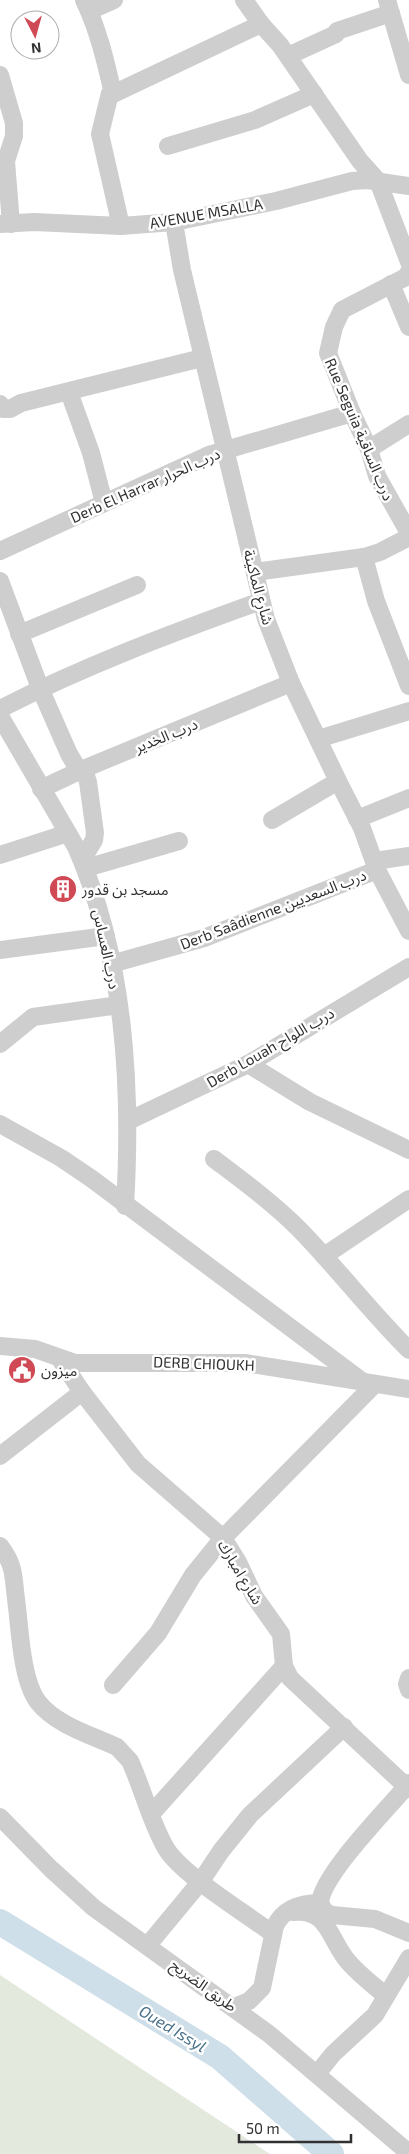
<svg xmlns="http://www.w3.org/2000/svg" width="409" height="2154" font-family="'Exo 2','Noto Sans Arabic',sans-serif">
	<rect width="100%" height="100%" fill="#fff"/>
	<polygon fill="#e4e9de" points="0,1975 270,2154 0,2154"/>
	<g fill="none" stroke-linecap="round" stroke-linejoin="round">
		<polyline stroke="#cfdfe9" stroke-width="26" points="0,1922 220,2057 331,2154"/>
		<g stroke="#cecece" stroke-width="18">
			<path d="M84,0c14,29 22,62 29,94l-3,-1 -10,41 21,92"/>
			<polyline points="244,0 261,24 280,45 360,161 378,181 409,262"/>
			<polyline points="387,0 409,75"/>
			<polyline points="89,11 114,0"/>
			<polyline points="288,56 336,34 337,31 391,13"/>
			<polyline points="0,75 14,123 14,136 6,161 11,224"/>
			<polyline points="113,94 261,24"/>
			<polyline points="168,146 255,120 314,94"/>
			<polyline points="174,222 182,270 266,619 291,683 338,781 362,828 377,870 409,931"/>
			<polyline points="0,224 34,222 121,226 174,222 276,201 352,181 367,180 409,186"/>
			<polyline points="409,272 406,277 342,310 334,327 328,353 352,413 369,449 377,476 409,533"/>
			<polyline points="391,284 409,327"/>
			<polyline points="69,392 91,453 104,503"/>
			<polyline points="0,404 3,409 10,409 21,403 202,358"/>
			<polyline points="369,449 409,424"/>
			<polyline points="0,551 209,455 352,413"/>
			<polyline points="364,557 376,601 409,686"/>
			<polyline points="255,572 364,557 380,552 409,537"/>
			<polyline points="0,581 40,688 69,754 75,764 86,776 88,782 95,833 94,840 82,860"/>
			<polyline points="19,634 137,585"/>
			<path d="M0,709c84,-43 172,-76 261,-108"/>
			<path d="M0,716l76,131c49,112 56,239 49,359"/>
			<polyline points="318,739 409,711"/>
			<polyline points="41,789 81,770 291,683"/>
			<polyline points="357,819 409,798"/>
			<polyline points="272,820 338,781"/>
			<polyline points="0,855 68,833"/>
			<polyline points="375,861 409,856"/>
			<polyline points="86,868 179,841"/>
			<polyline points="0,950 106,936"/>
			<polyline points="111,964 204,938 377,870"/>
			<polyline points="0,1044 33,1017 119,1005"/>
			<polyline points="248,1064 310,1102 409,1150"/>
			<polyline points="128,1121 248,1064 409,967"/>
			<polyline points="0,1124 61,1158 92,1179 363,1382"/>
			<path d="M214,1159c29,22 59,44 85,70 38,39 71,82 110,121"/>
			<polyline points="324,1256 409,1199"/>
			<polyline points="0,1346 35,1349 75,1363 245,1363 409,1389"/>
			<polyline points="60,1359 82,1392 138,1464 223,1538 238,1562 254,1596 281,1634 284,1666 290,1678 409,1789"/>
			<polyline points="0,1456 82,1392"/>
			<path d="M0,1546c15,20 13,29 16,53 4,28 5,81 22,103 18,23 53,33 79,45l13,14c13,28 21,63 37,89 17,26 80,64 106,84"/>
			<polyline points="409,1678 407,1684 409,1690"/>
			<polyline points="113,1685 158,1633 193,1575 223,1538 375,1384"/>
			<polyline points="152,1813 284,1666"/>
			<polyline points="0,1817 51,1869 94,1908 269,2034 409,2153"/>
			<path d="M320,1903c2,-29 69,-95 89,-120"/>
			<polyline points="320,1903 325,1912 332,1915 375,1919 409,1933"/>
			<path d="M293,1912c34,-4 36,25 53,47 11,14 26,25 40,37"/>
			<polyline points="148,1945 201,1881 221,1851 250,1815 344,1727"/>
			<path d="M234,2007l15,-6 13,-13 13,-62c9,-18 25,-23 45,-23"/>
			<polyline points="317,2074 333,2054 375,2015 409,1958"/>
		</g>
	</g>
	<defs>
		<symbol id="building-disc" viewBox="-11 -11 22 22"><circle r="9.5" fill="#d04a55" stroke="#fff"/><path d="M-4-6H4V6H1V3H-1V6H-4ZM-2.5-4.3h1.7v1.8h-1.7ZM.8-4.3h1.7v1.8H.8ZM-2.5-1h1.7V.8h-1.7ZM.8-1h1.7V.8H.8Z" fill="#fff"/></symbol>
		<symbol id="civic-disc" viewBox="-11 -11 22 22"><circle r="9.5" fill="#d04a55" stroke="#fff"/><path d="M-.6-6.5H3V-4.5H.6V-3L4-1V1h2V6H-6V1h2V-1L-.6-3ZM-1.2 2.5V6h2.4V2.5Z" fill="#fff"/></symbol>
	</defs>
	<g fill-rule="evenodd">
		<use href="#building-disc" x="47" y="873" width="32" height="32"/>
		<use href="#civic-disc" x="6" y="1354" width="32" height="32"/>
	</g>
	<g text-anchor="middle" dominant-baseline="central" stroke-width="5" stroke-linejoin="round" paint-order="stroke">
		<g font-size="15" fill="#313131" stroke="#fff">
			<text transform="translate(206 213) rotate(-10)">AVENUE MSALLA</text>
			<text transform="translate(360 429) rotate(67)">Rue Seguia درب الساقية</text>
			<text transform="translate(145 485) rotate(-24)">Derb El Harrar درب الحرار</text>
			<text transform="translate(259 587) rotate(75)">شارع الماكينة</text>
			<text transform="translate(166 735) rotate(-22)">درب الخدير</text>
			<text transform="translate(273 909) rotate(-21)">Derb Saâdienne درب السعديين</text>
			<text transform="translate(107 949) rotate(78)">درب العساس</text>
			<text transform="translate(270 1047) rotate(-30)">Derb Louah درب اللواح</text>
			<text transform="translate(204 1363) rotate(2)">DERB CHIOUKH</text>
			<text transform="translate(241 1572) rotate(59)">شارع امبارك</text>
			<text transform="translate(204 1985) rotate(36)">طريق الضريح</text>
		</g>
		<g font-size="15" fill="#313131" stroke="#fff" text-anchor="start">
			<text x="82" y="889">مسجد بن قدور</text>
			<text x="41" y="1370">ميزون</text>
		</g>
		<g font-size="16" font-style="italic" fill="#487189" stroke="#fff">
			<text transform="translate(173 2028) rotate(31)">Oued Issyl</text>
		</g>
	</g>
	<g transform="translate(35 35) rotate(174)"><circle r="24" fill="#ffffff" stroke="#adadad"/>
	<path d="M0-4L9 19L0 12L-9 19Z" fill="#d04a55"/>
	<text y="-8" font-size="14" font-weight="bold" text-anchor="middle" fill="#313131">N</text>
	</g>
	<path d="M239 2134v8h112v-8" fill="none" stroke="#313131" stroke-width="2.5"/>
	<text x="246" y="2134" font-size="15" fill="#313131" stroke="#ffffff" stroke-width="4" paint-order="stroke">50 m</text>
</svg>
